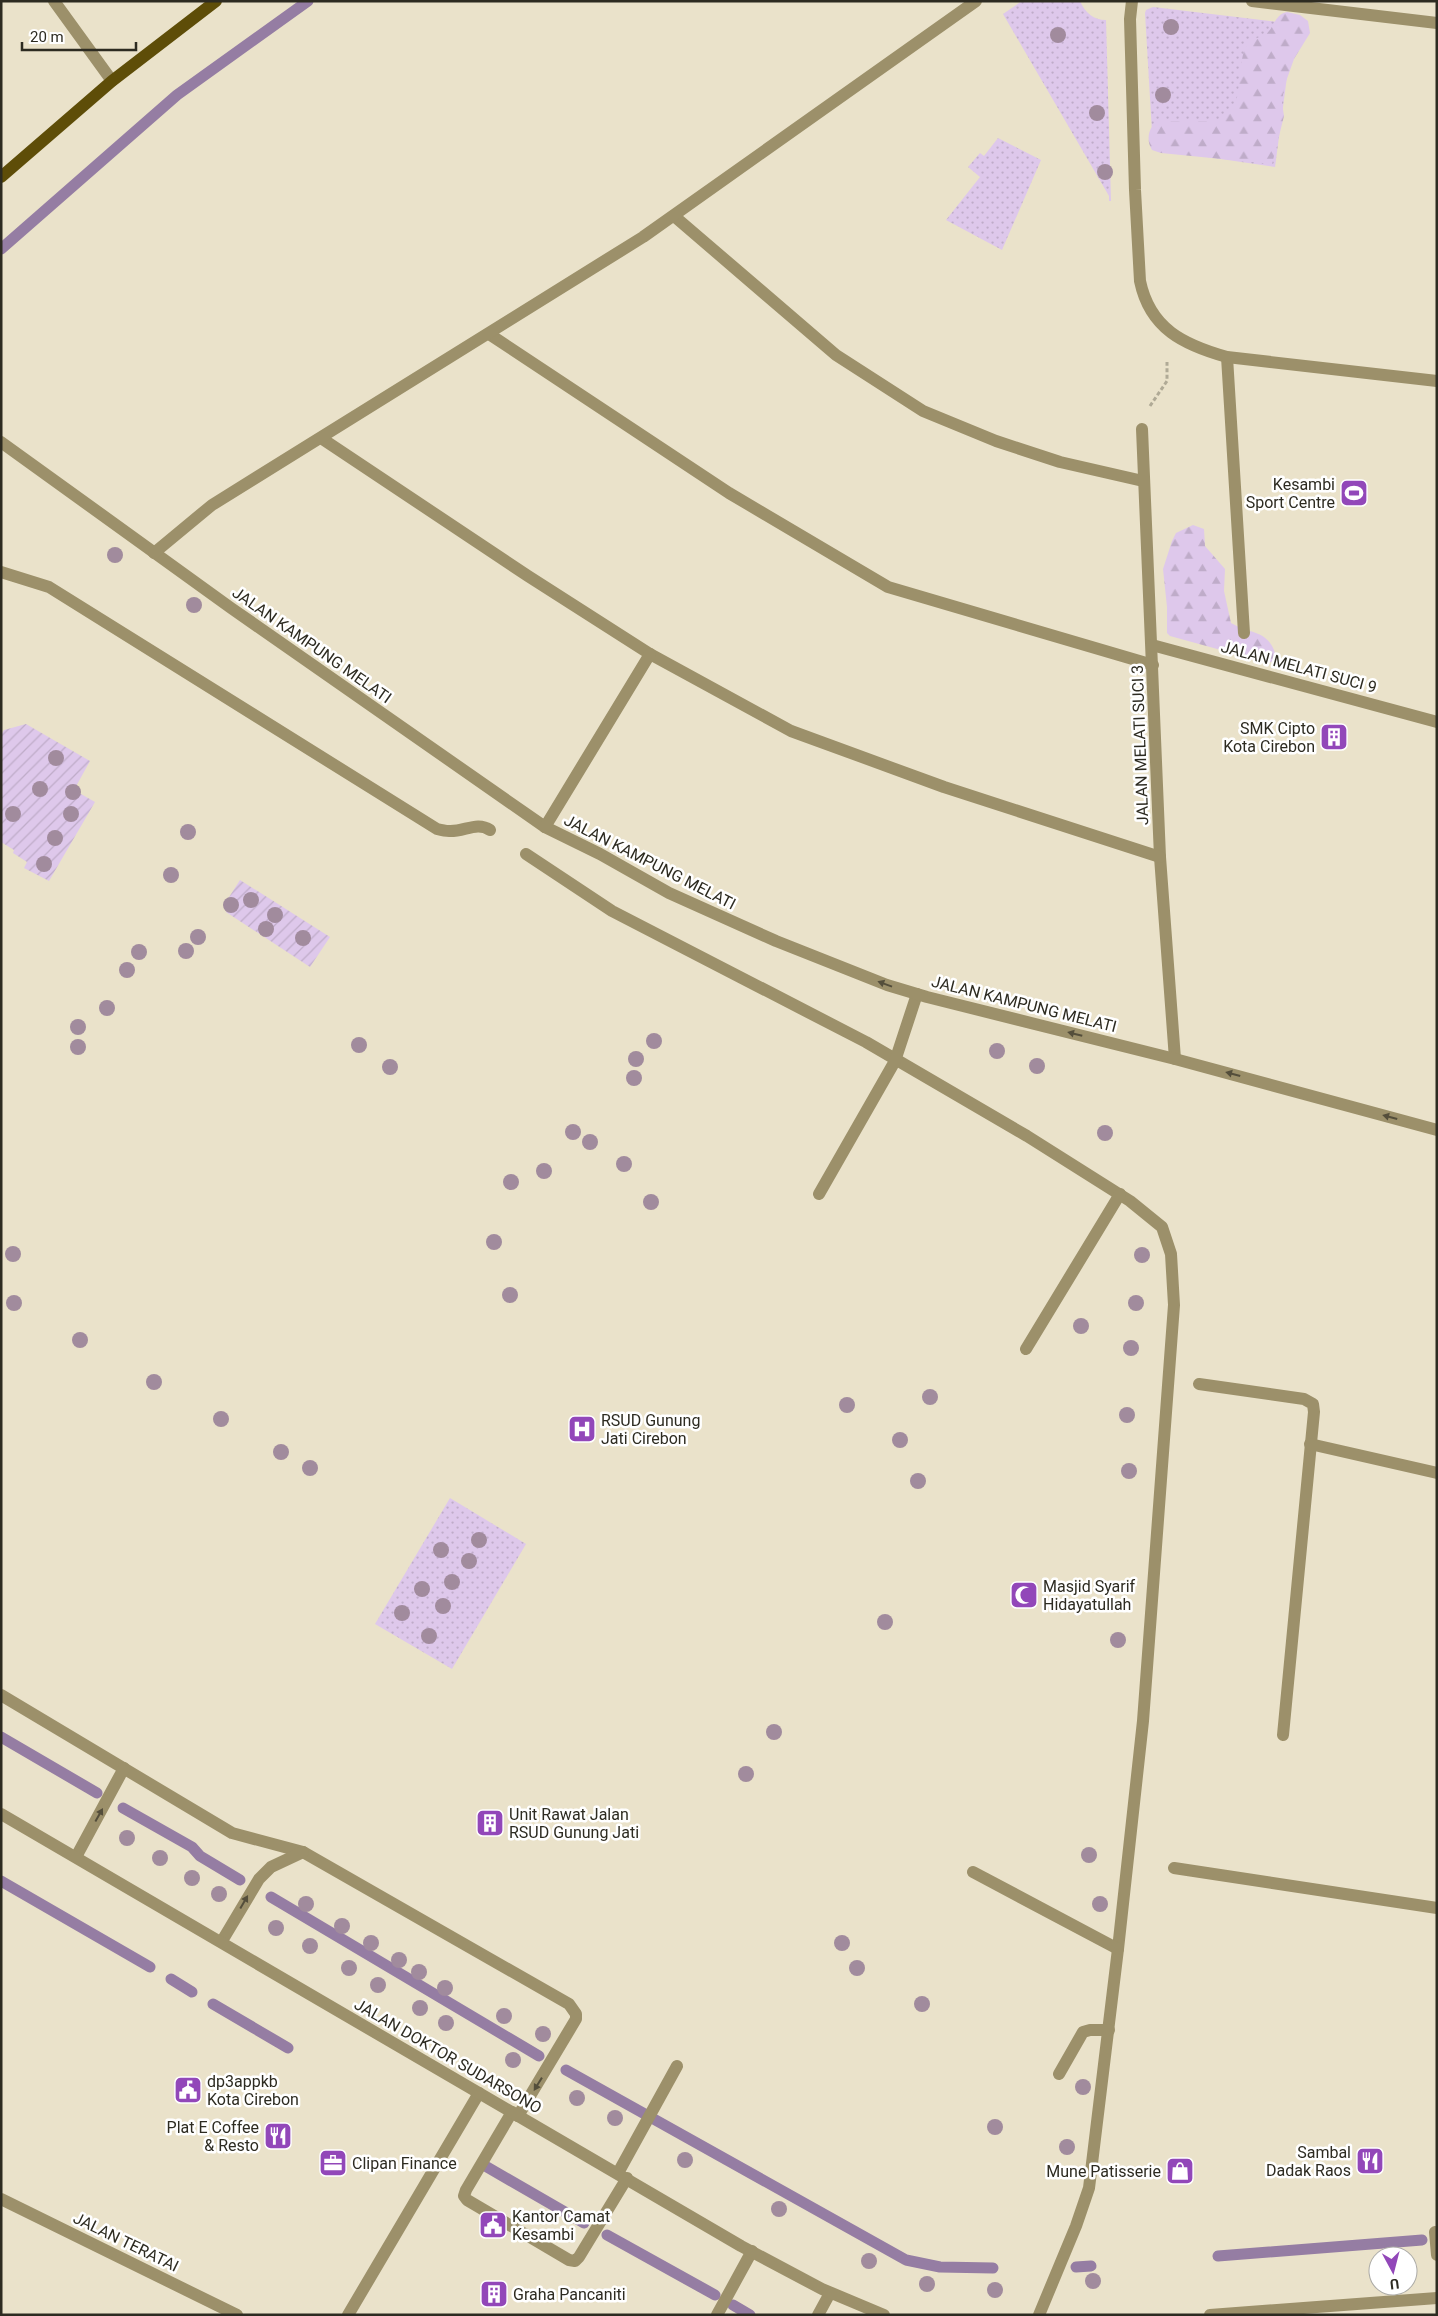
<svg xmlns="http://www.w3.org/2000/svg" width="1438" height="2316" font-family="Roboto,sans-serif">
	<defs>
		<pattern id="grass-dots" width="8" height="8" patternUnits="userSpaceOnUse" patternTransform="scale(1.25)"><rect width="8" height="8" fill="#dec8eb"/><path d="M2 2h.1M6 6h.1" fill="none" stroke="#bfacc9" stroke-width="1.8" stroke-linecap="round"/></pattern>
		<pattern id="forest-firs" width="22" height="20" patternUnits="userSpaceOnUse" patternTransform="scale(1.25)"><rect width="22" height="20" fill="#dec8eb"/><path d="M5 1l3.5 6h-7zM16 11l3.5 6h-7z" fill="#bfacc9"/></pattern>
		<pattern id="garden-furrows" width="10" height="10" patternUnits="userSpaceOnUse" patternTransform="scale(1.25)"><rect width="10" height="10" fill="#dec8eb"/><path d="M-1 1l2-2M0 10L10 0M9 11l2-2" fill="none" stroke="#bfacc9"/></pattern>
	</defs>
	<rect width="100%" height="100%" fill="#eae2ca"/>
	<g fill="url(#grass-dots)">
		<path d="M1022,1h58c5,12 14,19 26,19l5,181h-2v-5l-106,-182z"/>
		<polygon points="1153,7 1294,24 1275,167 1153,149 1145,13 1146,10"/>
		<polygon points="998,138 1041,160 1002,250 946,220 980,177 968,167 980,153 984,156"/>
		<polygon points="450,1498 526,1544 452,1669 375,1624"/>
	</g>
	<g fill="url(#forest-firs)">
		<path d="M1287,12l13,3 8,6 2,12 -16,26 -10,28 -2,16 2,13 -12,48 -111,-11 -9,-3c-6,-10 -4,-21 5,-29h57c33,-4 21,-49 31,-72 6,-12 16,-10 24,-18 6,-7 7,-17 18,-19z"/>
		<path d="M1193,525l11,4 1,17 20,23 -1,22 7,32c23,13 39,6 46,37l-9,3 -98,-27 -3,-3v-26l-4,-38 9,-28 4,-8z"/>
	</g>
	<g fill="url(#garden-furrows)">
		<polygon points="26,724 90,761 74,790 95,802 49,881 24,868 27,862 13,853 14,850 1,842 1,735 4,730"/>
		<polygon points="240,880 330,937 310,967 226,912 228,908 224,905"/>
	</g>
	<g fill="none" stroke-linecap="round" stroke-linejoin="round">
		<g stroke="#957da3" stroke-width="11">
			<polyline points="1,249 177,95 308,1"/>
			<polyline points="1,1737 97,1793"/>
			<polyline points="123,1808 192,1847 200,1856 240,1880"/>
			<polyline points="1,1881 150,1967"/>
			<polyline points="271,1897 539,2056"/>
			<polyline points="171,1979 192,1992"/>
			<polyline points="213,2004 288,2048"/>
			<polyline points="566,2070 906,2260 940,2267 993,2268"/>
			<polyline points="487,2167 584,2223"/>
			<polyline points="607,2235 715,2295"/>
			<polyline points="1218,2256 1422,2240"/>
			<polyline points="1076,2267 1091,2266"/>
			<polyline points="733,2305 750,2315"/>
		</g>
		<polyline stroke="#b0aa96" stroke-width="3" stroke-dasharray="4 2.5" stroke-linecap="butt" points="1150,406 1167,381 1167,362"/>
		<g stroke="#9c906a" stroke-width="12">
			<polyline points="1227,357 1244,633"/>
			<path d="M1,572l48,15 388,242c4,1 8,2 12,2 15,1 28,-10 41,-1"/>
			<polyline points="526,854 612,911 866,1042 1027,1136 1130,1201 1162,1227 1171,1254 1174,1305 1143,1721 1118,1949 1089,2188 1076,2226 1039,2315"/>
			<polyline points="819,1194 895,1061 917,994"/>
			<polyline points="1026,1349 1120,1194"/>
			<polyline points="1,1695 232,1833 303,1852 569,2004 576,2014 576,2019 518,2116"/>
			<polyline points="76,1857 124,1768"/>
			<polyline points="973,1872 1118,1949"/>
			<polyline points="222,1941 259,1879 271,1867 303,1852"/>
			<polyline points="1059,2074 1083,2032 1090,2030 1109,2030"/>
			<polyline points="512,2112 466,2190 464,2196 467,2200 569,2260 575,2261 579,2257 627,2178"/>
			<polyline points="618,2173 677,2066"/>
			<polyline points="1435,2232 1437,2255"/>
			<polyline points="717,2315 752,2251"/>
			<polyline points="818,2315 830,2293"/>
		</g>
		<g stroke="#9c906a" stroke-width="12">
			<polyline points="54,1 112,81"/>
			<path d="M1132,1l-2,18 5,171 5,91c10,48 44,64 87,76l210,24"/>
			<polyline points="1252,1 1437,23"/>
			<polyline points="674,216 836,355 923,411 996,441 1060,462 1143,481"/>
			<polyline points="489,334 729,493 888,587 1153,665"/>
			<polyline points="1142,429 1160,857 1175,1059"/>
			<polyline points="321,438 528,576 650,654 791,731 944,787 1160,857"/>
			<polyline points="1,442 231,608 545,827 600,854 669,893 776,941 887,985 927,997 1175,1059 1437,1130"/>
			<polyline points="154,553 212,505 643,237 976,1"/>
			<polyline points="1152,645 1437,722"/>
			<polyline points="545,827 650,654"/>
			<polyline points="1199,1384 1304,1399 1313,1404 1314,1412 1283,1735"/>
			<polyline points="1310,1444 1437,1473"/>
			<polyline points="1174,1868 1437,1908"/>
			<polyline points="1,2199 237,2315"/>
			<polyline points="348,2315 479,2093"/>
		</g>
		<g stroke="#9c906a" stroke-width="12">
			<polyline points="1,1814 741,2246 822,2289 884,2315"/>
			<polyline points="1210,2315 1437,2298"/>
		</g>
		<polyline stroke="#5e4d08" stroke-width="12" points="1,177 112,81 216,1"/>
	</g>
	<g fill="#a18b9d">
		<circle cx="1171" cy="27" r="8"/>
		<circle cx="1058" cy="35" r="8"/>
		<circle cx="1163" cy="95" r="8"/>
		<circle cx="1097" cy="113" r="8"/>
		<circle cx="1105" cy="172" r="8"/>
		<circle cx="115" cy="555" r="8"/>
		<circle cx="194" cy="605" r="8"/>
		<circle cx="56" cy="758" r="8"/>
		<circle cx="40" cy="789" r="8"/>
		<circle cx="73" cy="792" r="8"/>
		<circle cx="13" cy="814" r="8"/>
		<circle cx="71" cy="814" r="8"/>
		<circle cx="188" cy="832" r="8"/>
		<circle cx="55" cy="838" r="8"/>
		<circle cx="44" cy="864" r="8"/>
		<circle cx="171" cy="875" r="8"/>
		<circle cx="251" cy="900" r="8"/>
		<circle cx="231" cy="905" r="8"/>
		<circle cx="275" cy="915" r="8"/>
		<circle cx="266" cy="929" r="8"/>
		<circle cx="198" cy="937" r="8"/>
		<circle cx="303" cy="938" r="8"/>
		<circle cx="186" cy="951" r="8"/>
		<circle cx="139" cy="952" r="8"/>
		<circle cx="127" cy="970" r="8"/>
		<circle cx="107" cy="1008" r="8"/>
		<circle cx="78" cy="1027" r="8"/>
		<circle cx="654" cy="1041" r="8"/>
		<circle cx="359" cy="1045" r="8"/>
		<circle cx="78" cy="1047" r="8"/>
		<circle cx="997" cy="1051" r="8"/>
		<circle cx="636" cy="1059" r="8"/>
		<circle cx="1037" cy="1066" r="8"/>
		<circle cx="390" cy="1067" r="8"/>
		<circle cx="634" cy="1078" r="8"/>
		<circle cx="573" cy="1132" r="8"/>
		<circle cx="1105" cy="1133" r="8"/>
		<circle cx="590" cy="1142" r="8"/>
		<circle cx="624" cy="1164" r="8"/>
		<circle cx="544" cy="1171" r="8"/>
		<circle cx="511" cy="1182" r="8"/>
		<circle cx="651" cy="1202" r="8"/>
		<circle cx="494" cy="1242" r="8"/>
		<circle cx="13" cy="1254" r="8"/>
		<circle cx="1142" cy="1255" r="8"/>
		<circle cx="510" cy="1295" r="8"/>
		<circle cx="14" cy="1303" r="8"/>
		<circle cx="1136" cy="1303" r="8"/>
		<circle cx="1081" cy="1326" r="8"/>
		<circle cx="80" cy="1340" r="8"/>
		<circle cx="1131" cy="1348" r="8"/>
		<circle cx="154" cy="1382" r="8"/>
		<circle cx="930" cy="1397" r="8"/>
		<circle cx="847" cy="1405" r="8"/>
		<circle cx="1127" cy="1415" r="8"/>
		<circle cx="221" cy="1419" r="8"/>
		<circle cx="900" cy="1440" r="8"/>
		<circle cx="281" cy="1452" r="8"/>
		<circle cx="310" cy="1468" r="8"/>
		<circle cx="1129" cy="1471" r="8"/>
		<circle cx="918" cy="1481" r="8"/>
		<circle cx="479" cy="1540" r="8"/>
		<circle cx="441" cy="1550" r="8"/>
		<circle cx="469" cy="1561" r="8"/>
		<circle cx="452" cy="1582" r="8"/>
		<circle cx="422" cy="1589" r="8"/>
		<circle cx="443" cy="1606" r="8"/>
		<circle cx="402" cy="1613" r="8"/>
		<circle cx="885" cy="1622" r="8"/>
		<circle cx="429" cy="1636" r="8"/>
		<circle cx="1118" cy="1640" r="8"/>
		<circle cx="774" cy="1732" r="8"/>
		<circle cx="746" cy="1774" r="8"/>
		<circle cx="127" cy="1838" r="8"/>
		<circle cx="1089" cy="1855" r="8"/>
		<circle cx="160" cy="1858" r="8"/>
		<circle cx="192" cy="1878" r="8"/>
		<circle cx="219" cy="1894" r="8"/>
		<circle cx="306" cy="1904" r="8"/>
		<circle cx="1100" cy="1904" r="8"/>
		<circle cx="342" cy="1926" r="8"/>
		<circle cx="276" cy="1928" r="8"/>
		<circle cx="371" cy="1943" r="8"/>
		<circle cx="842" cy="1943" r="8"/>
		<circle cx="310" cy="1946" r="8"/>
		<circle cx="399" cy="1960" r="8"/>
		<circle cx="349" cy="1968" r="8"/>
		<circle cx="857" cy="1968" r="8"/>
		<circle cx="419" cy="1972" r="8"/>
		<circle cx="378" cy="1985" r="8"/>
		<circle cx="445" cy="1988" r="8"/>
		<circle cx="922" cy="2004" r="8"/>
		<circle cx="420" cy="2008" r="8"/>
		<circle cx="504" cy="2016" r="8"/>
		<circle cx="446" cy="2023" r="8"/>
		<circle cx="543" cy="2034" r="8"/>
		<circle cx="513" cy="2060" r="8"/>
		<circle cx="1083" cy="2087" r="8"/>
		<circle cx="577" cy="2098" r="8"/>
		<circle cx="615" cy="2118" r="8"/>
		<circle cx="995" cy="2127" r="8"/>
		<circle cx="1067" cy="2147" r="8"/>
		<circle cx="685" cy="2160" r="8"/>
		<circle cx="779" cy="2209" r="8"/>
		<circle cx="869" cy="2261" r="8"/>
		<circle cx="1093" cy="2281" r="8"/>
		<circle cx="927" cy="2284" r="8"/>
		<circle cx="995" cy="2290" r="8"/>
	</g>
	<defs><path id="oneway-solid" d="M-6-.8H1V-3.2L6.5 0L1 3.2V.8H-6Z" transform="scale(1.25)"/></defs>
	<g fill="#544e3b">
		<use href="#oneway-solid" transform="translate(885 984) rotate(-160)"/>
		<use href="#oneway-solid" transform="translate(1075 1034) rotate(-166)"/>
		<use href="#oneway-solid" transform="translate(1233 1074) rotate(-165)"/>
		<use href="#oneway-solid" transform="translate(1390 1117) rotate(-165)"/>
		<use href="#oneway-solid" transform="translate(99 1815) rotate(-61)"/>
		<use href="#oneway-solid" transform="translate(244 1902) rotate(-60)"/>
		<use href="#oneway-solid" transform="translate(538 2084) rotate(122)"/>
	</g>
	<defs>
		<symbol id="stadium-square" viewBox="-11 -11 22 22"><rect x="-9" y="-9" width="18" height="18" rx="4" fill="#9247b9" stroke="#fff"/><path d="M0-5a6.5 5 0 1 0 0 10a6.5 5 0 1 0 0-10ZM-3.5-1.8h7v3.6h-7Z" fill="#fff"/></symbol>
		<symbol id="building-square" viewBox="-11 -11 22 22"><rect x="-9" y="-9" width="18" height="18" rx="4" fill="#9247b9" stroke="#fff"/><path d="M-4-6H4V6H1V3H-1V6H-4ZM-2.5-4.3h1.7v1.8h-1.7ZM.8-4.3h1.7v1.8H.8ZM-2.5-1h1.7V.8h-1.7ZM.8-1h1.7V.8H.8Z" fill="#fff"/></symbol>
		<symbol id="hospital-square" viewBox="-11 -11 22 22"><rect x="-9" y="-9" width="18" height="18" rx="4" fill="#9247b9" stroke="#fff"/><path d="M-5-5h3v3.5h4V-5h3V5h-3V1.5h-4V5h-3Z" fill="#fff"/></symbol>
		<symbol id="mosque-square" viewBox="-11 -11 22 22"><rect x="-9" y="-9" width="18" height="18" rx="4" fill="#9247b9" stroke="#fff"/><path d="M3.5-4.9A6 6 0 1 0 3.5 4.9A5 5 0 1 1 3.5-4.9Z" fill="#fff"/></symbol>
		<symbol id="civic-square" viewBox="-11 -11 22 22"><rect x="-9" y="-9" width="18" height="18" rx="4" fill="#9247b9" stroke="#fff"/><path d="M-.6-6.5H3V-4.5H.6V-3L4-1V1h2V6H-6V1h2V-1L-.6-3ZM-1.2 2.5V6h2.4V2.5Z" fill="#fff"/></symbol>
		<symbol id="restaurant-square" viewBox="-11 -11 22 22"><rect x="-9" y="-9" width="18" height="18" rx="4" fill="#9247b9" stroke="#fff"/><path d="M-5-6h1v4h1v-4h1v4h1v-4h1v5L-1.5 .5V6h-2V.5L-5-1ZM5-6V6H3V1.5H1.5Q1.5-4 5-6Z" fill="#fff"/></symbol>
		<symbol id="office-square" viewBox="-11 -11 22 22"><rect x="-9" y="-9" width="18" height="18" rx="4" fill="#9247b9" stroke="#fff"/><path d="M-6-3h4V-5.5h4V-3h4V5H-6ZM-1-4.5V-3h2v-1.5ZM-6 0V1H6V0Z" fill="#fff"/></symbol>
		<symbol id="shop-square" viewBox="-11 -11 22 22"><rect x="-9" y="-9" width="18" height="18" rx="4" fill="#9247b9" stroke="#fff"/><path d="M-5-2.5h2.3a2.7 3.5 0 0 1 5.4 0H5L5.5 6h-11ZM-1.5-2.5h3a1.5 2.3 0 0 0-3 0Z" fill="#fff"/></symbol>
	</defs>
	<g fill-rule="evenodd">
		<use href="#stadium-square" x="1338" y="477" width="32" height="32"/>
		<use href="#building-square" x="1318" y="721" width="32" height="32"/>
		<use href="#hospital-square" x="566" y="1413" width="32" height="32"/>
		<use href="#mosque-square" x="1008" y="1579" width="32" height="32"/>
		<use href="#building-square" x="474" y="1807" width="32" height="32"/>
		<use href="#civic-square" x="172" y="2074" width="32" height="32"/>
		<use href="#restaurant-square" x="262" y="2120" width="32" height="32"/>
		<use href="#restaurant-square" x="1354" y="2145" width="32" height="32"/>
		<use href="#office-square" x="317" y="2147" width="32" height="32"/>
		<use href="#shop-square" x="1164" y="2155" width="32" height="32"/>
		<use href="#civic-square" x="477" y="2209" width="32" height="32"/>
		<use href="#building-square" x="478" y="2278" width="32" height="32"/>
	</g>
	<g text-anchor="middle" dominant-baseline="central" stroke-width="5" stroke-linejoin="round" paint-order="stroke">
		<g font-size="16" fill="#2d2b21" stroke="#fff" text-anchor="start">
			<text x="1335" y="484" text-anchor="end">Kesambi<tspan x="1335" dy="18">Sport Centre</tspan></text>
			<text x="1315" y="728" text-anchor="end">SMK Cipto<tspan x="1315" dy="18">Kota Cirebon</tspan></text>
			<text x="601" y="1420">RSUD Gunung<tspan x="601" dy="18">Jati Cirebon</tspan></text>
			<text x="1043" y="1586">Masjid Syarif<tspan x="1043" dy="18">Hidayatullah</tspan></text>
			<text x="509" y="1814">Unit Rawat Jalan<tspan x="509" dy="18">RSUD Gunung Jati</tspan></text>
			<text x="207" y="2081">dp3appkb<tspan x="207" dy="18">Kota Cirebon</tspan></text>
			<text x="259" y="2127" text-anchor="end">Plat E Coffee<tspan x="259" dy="18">&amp; Resto</tspan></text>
			<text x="1351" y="2152" text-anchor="end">Sambal<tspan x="1351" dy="18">Dadak Raos</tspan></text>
			<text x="352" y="2163">Clipan Finance</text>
			<text x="1161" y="2171" text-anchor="end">Mune Patisserie</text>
			<text x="512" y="2216">Kantor Camat<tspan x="512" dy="18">Kesambi</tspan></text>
			<text x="513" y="2294">Graha Pancaniti</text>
		</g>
		<g font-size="16" fill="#2d2b21" stroke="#fff">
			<text transform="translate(312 645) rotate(35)">JALAN KAMPUNG MELATI</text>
			<text transform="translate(1299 667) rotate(15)">JALAN MELATI SUCI 9</text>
			<text transform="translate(1140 745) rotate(-92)">JALAN MELATI SUCI 3</text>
			<text transform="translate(650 862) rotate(27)">JALAN KAMPUNG MELATI</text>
			<text transform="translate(1024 1004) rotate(14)">JALAN KAMPUNG MELATI</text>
			<text transform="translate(448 2056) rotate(30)">JALAN DOKTOR SUDARSONO</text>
			<text transform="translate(126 2242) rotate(26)">JALAN TERATAI</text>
		</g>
	</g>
	<rect width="1438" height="2316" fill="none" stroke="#2d2b21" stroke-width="5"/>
	<g transform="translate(1393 2271) rotate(173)"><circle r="24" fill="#ffffff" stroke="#abaaa6"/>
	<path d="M0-4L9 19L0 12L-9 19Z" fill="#9247b9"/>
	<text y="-8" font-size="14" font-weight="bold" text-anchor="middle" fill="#2d2b21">U</text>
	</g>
	<path d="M22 42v8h114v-8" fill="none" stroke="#2d2b21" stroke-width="2.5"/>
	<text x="30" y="42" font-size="15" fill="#2d2b21" stroke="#ffffff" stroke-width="4" paint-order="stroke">20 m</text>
</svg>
